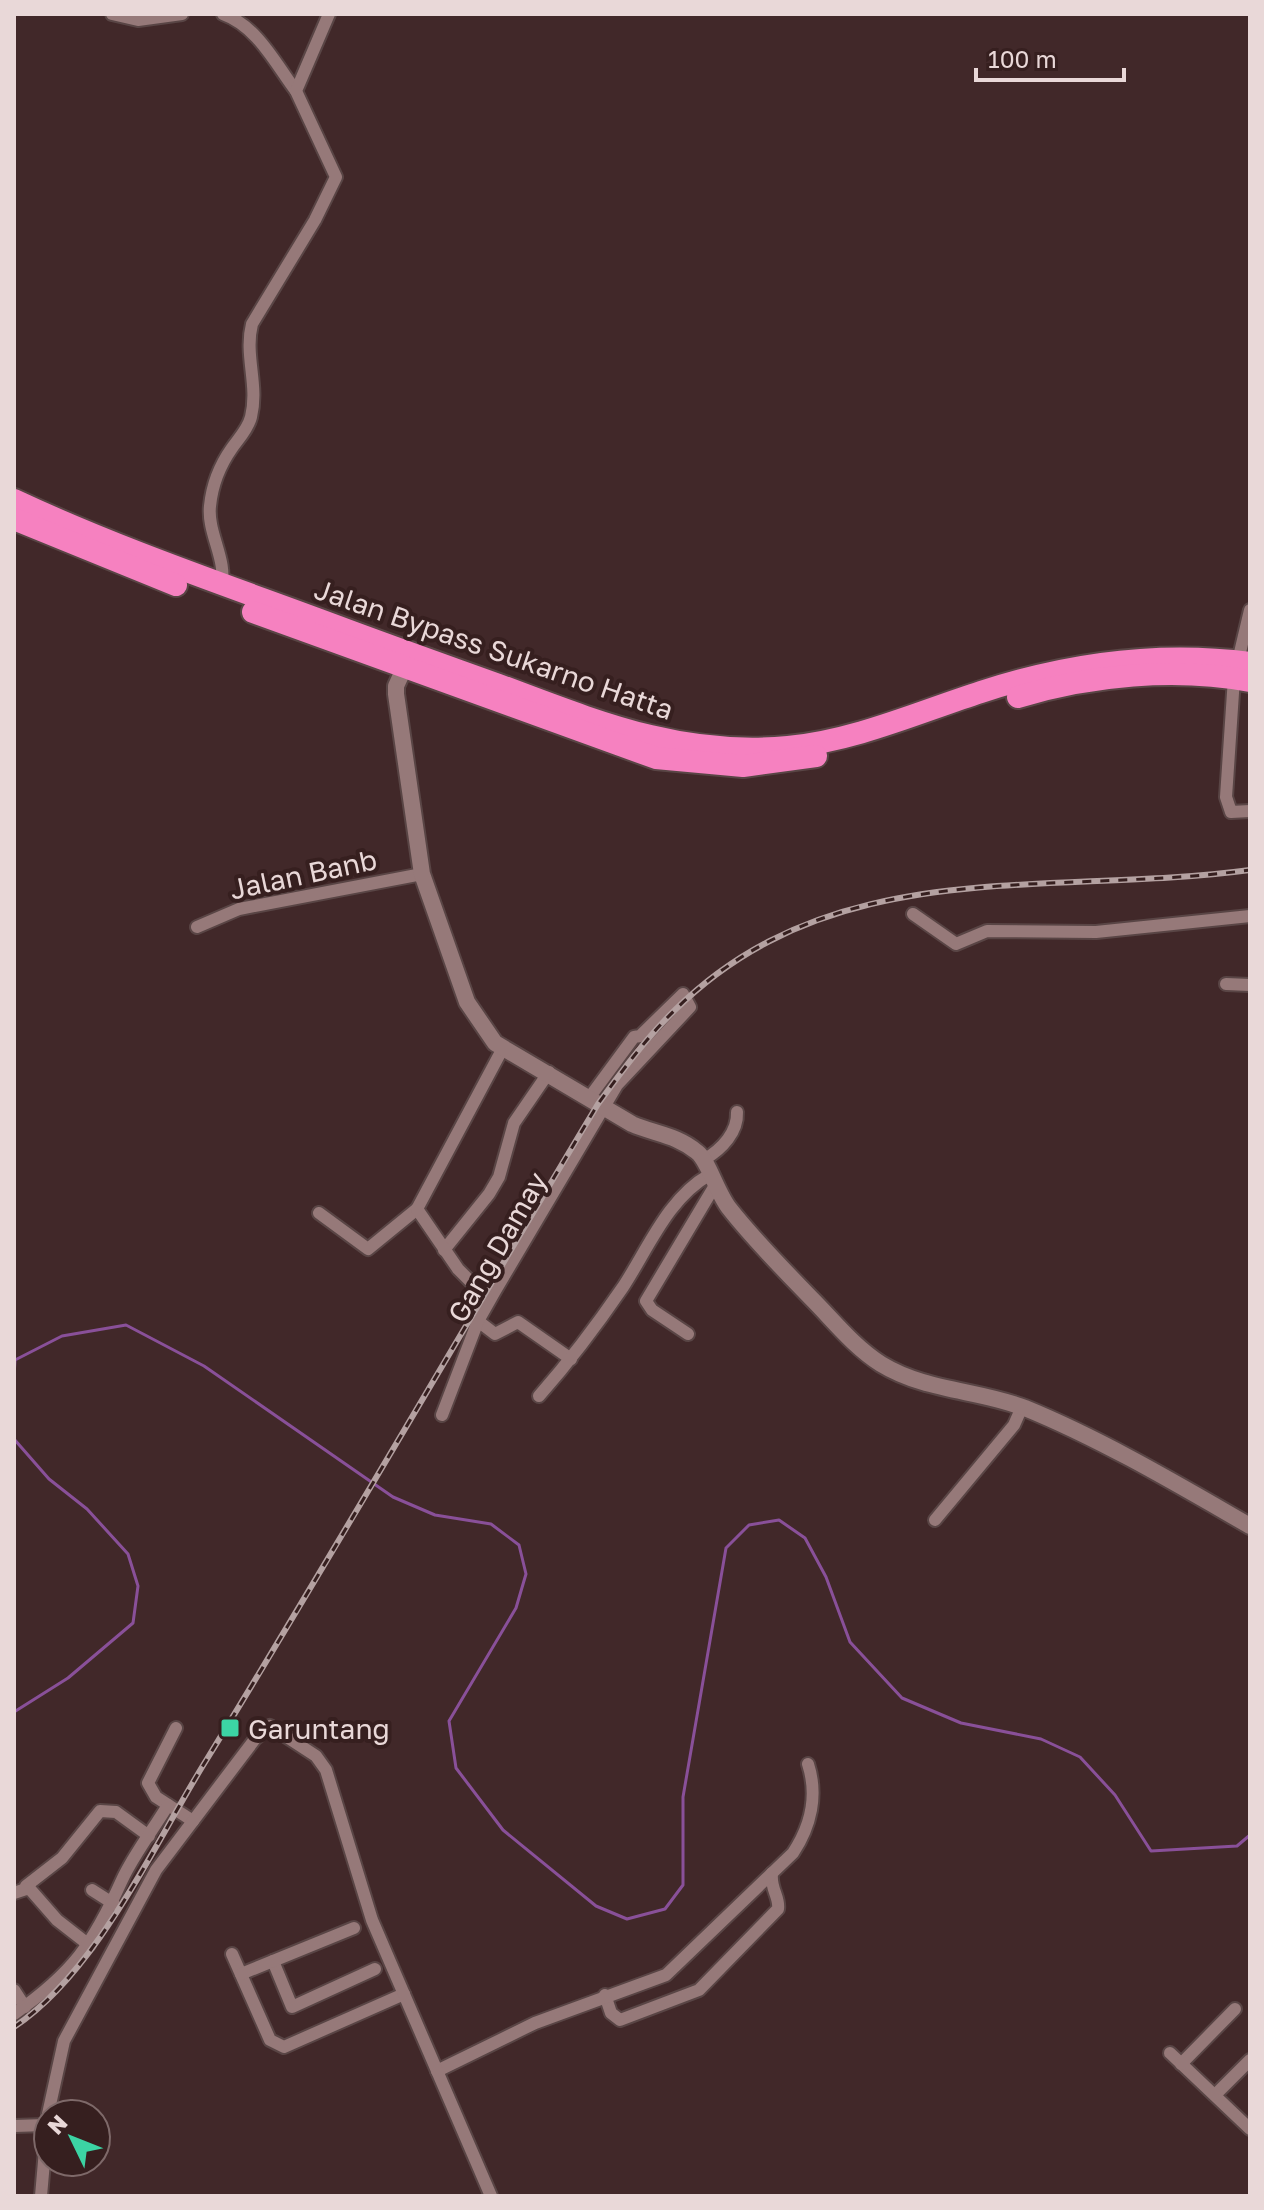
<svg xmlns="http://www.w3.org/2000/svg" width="1264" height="2210" font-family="'Golos Text',sans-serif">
	<rect width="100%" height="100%" fill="#412829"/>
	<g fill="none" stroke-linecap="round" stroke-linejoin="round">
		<g stroke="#895099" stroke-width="3">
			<polyline points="14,1377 15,1360 62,1336 126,1325 204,1366 393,1497 435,1515 491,1524 519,1545 526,1574 516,1608 449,1721 456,1768 503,1830 596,1906 627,1919 665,1909 683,1885 683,1797 726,1548 749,1525 779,1520 805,1538 826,1577 850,1642 902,1698 961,1723 1041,1739 1080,1757 1115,1795 1151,1851 1237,1846 1250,1835"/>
			<polyline points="14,1439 49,1479 87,1509 128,1554 138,1586 133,1623 68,1678 14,1712"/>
		</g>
		<defs>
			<g id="street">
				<polyline points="112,14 138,20 182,14"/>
				<path d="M223,14c34,12 52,49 73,77"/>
				<path d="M221,586c7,-25 -14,-53 -11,-80 2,-20 10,-41 22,-58 7,-10 16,-19 19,-31 8,-32 -7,-62 1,-93l63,-104 21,-43 -40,-86 33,-77"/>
				<polyline points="1250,610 1234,678 1226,797 1231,812 1250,811"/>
				<polyline points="913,914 956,944 987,931 1096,932 1250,916"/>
				<polyline points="197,927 239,909 422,874"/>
				<polyline points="1226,984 1250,985"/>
				<path d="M705,1159c17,-10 33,-27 32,-47"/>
				<polyline points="319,1213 368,1249 417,1209"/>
				<polyline points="444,1250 489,1194 499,1177 514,1123 549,1072"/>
				<polyline points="478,1289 458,1269 417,1209 503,1048"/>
				<polyline points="478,1321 495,1334 518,1322 571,1359"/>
				<polyline points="688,1334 652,1310 646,1301 714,1187"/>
				<path d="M539,1396c30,-34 58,-71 84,-109 25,-38 45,-89 86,-112"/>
				<polyline points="442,1415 478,1321 495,1291 617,1085 690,1007 683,994 640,1036 634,1037 589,1098"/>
				<polyline points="935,1520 1014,1425 1022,1407"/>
				<polyline points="176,1728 148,1783 156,1797 193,1821"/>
				<polyline points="26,1886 62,1858 100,1811 116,1812 149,1836"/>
				<polyline points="92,1890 114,1904"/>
				<polyline points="14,1893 29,1888 57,1920 89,1945"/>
				<polyline points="232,1954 270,2040 284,2047 404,1994"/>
				<polyline points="273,1961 292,2007 375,1969"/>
				<polyline points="241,1974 354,1928"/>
				<polyline points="14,1990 25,2007"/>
				<path d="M605,1995l6,18 9,7 79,-30 79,-81c2,-12 -8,-20 -6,-36"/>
				<path d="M14,2014c59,-41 79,-70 108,-134 12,-26 31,-50 46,-75"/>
				<polyline points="1170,2053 1250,2129"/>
				<polyline points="1181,2064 1235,2009"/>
				<path d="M437,2071l98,-48 131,-48 127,-122c18,-27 25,-58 15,-89"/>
				<polyline points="1215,2095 1250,2060"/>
				<polyline points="48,2114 64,2041 156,1870 255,1739 270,1726 316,1756 326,1770 372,1920 491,2196"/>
				<polyline points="14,2126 46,2125"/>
				<polyline points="41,2196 48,2116"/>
			</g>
			<path id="secondary" d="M408,660l-12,26v8l26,180 45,128 28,41 137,81c23,10 45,11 65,28 11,8 20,41 32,56 25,32 54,61 82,90 23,23 42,48 70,66 44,27 97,26 144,44 78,32 152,76 225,118"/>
			<g id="highway">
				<path d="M14,500c109,51 221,88 333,130 51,19 102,37 152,55 99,37 182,72 289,62 66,-6 131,-35 193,-55 89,-29 177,-41 269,-29"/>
				<polyline points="14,519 176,585"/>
				<polyline points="253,612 656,758 743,766 816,756"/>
				<path d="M1018,697c71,-22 158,-30 232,-16"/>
			</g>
		</defs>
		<use href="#street" stroke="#594545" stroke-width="16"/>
		<use href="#secondary" stroke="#594545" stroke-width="20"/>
		<use href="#highway" stroke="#594545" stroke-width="26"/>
		<use href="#street" stroke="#967979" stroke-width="12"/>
		<use href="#secondary" stroke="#967979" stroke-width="16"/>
		<use href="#highway" stroke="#f681c0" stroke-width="22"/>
		<defs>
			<path id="rail" d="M14,2027c84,-56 140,-183 193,-268 133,-217 260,-437 391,-655 24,-33 48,-66 77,-94 160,-158 373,-113 575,-140"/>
		</defs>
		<use href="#rail" stroke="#b4a1a1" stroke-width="6"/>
		<use href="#rail" stroke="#361f1f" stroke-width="3" stroke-dasharray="9" stroke-linecap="butt"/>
	</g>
	<rect fill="#3cd4a4" stroke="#361f1f" stroke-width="3" x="220" y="1718" width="20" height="20" rx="4"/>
	<g text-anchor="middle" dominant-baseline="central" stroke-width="8" stroke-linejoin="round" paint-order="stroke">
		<g font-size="28" fill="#e9d8d8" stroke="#361f1f">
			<text transform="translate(494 649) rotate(19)">Jalan Bypass Sukarno Hatta</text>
			<text transform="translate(303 874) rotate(-12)">Jalan Banb</text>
			<text transform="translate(497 1247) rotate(-60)">Gang Damay</text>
		</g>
		<g font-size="28" fill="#e9d8d8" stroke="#361f1f" text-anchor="start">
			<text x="248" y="1728">Garuntang</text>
		</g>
	</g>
	<rect width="1264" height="2210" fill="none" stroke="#e9d8d8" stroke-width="32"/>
	<g transform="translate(72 2138) rotate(313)"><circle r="38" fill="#361f1f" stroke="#7e6969" stroke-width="2"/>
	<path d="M0-6L14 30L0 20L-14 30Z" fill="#3cd4a4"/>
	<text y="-12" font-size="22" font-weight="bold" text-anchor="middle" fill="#e9d8d8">N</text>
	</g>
	<path d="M976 68v12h148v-12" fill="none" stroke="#e9d8d8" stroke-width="4"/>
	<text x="988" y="68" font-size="24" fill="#e9d8d8" stroke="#361f1f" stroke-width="6" paint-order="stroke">100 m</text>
</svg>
